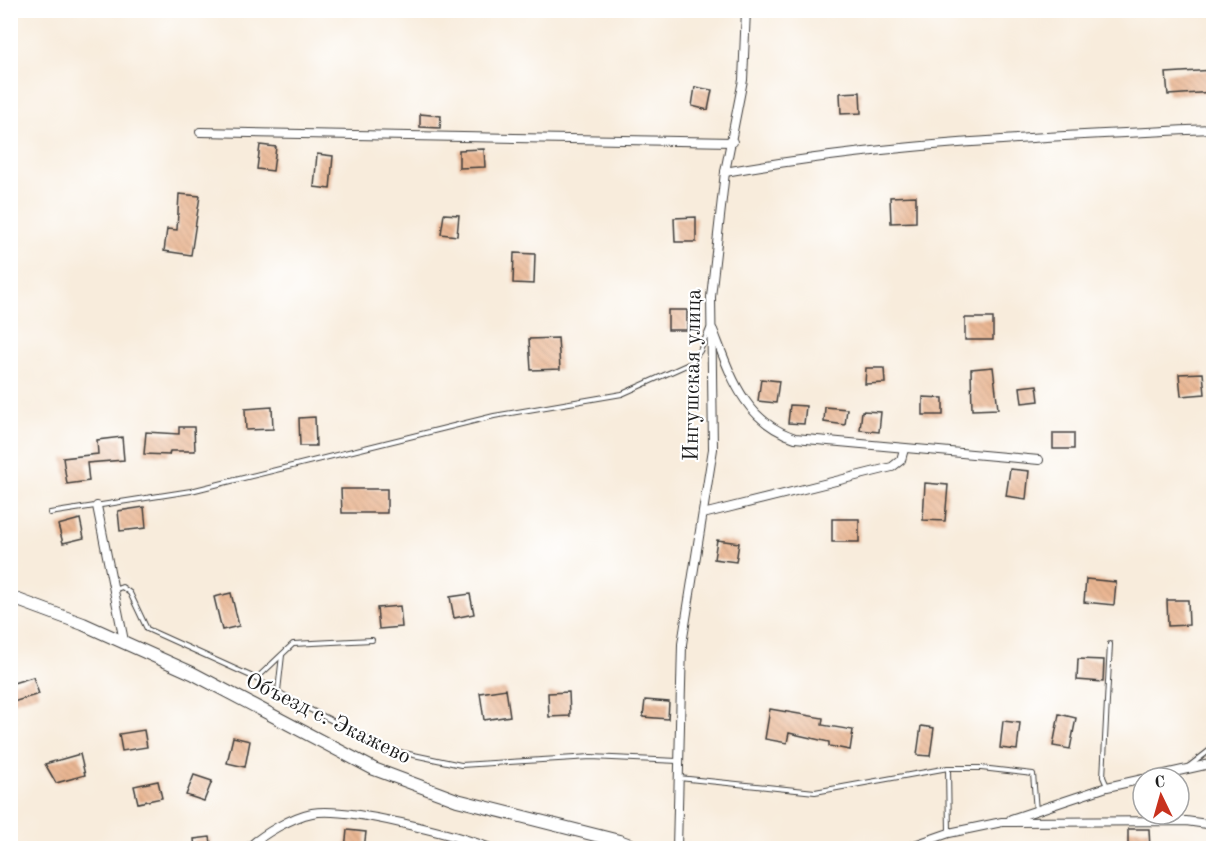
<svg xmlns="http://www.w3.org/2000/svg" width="1224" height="859" font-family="'Old Standard TT',serif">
	<defs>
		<pattern id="building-back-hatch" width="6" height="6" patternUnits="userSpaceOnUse" patternTransform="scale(1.5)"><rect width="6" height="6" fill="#eab692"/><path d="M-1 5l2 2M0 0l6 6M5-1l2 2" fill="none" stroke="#c89c7d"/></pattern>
	</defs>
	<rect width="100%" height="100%" fill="#fff"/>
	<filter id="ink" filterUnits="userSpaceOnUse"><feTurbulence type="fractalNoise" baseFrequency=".0167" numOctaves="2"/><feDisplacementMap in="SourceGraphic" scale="12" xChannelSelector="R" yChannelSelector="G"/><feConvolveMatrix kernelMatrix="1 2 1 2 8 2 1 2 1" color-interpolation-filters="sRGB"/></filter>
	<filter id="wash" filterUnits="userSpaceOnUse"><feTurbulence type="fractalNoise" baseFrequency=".008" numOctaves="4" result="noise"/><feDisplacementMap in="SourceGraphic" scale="24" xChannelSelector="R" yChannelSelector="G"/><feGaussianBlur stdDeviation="1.35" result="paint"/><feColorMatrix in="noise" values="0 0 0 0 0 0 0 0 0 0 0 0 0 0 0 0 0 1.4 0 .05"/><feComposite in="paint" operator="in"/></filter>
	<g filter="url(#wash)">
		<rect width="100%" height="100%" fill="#f8ecdc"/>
		<g id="blocks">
			<g fill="url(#building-back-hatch)">
				<polygon points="1214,70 1214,92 1168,95 1166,73"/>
				<polygon points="695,87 712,90 708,110 692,106"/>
				<polygon points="860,92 861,113 841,114 840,93"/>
				<polygon points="420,114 441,116 440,128 420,127"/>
				<polygon points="260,145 276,147 273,171 257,169"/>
				<polygon points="484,149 485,167 459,168 459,150"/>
				<polygon points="317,154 333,156 330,189 314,187"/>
				<polygon points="179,194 200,196 191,255 164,251 167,229 177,230"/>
				<polygon points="916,196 916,222 891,223 890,197"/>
				<polygon points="444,214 459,215 457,236 441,234"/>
				<polygon points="696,217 696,242 675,242 674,218"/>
				<polygon points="514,253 535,254 534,284 513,283"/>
				<rect x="668" y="310" width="19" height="20"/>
				<rect x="965" y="318" width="28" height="22"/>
				<polygon points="558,338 560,369 531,370 529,339"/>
				<polygon points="993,367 998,409 972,410 971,369"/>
				<polygon points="866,368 884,368 885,383 865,384"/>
				<polygon points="1203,373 1205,394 1181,396 1179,374"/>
				<polygon points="761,379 779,381 776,403 758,401"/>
				<polygon points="1037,385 1039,401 1022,403 1020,387"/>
				<polygon points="923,397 943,398 943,415 923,415"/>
				<polygon points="790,405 806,406 804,424 788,423"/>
				<polygon points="272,407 273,429 246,430 245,409"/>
				<polygon points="825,407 847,409 845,425 824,422"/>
				<polygon points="862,411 881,412 879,432 860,430"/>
				<polygon points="315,417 316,446 300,446 299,418"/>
				<polygon points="179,427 194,427 195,451 170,451 169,455 144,454 146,432 179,434"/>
				<rect x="1053" y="433" width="21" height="16"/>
				<polygon points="122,437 124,460 87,463 89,481 67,484 63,458 98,454 97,440"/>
				<polygon points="1010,469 1029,471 1026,499 1006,496"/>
				<polygon points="925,483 948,485 945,521 923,520"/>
				<polygon points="341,489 387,489 387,513 342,513"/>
				<polygon points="144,507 146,528 120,531 118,511"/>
				<polygon points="80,519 84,538 63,543 58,525"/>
				<rect x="832" y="519" width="27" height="23"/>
				<polygon points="717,540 739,543 736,562 714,559"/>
				<polygon points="1086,579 1116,582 1114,605 1084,602"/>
				<polygon points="231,593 239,626 222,630 214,597"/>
				<polygon points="470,594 474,614 454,618 450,597"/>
				<polygon points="1167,600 1188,600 1189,625 1168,626"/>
				<polygon points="400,606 402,627 379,629 377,608"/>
				<polygon points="1078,659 1104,660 1103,682 1077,680"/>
				<polygon points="33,677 39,694 10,703 10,684"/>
				<polygon points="506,689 510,716 484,720 480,693"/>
				<polygon points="569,692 570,716 549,717 548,693"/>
				<polygon points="645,700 669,702 668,719 643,717"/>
				<polygon points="770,709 823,718 822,725 853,730 850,750 829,746 829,742 789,733 787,743 765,739"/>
				<polygon points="1059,714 1076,718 1070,749 1053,746"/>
				<polygon points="1003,721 1020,723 1017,750 1000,748"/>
				<polygon points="921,726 934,728 930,756 917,755"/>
				<polygon points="144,730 147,747 122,751 119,734"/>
				<polygon points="233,737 250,741 245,767 227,763"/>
				<polygon points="80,754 85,775 56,783 45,764"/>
				<polygon points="194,775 212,781 204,801 186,795"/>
				<polygon points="158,781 162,798 138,803 134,786"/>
				<polygon points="1128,829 1149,829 1150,849 1128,849"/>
				<polygon points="347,830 366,832 364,849 345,849"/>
				<polygon points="210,837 212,849 195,849 194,839"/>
			</g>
		</g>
	</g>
	<g filter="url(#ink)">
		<use href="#blocks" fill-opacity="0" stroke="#3d3b39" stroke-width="1.5"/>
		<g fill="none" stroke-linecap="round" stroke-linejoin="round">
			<defs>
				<g id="service">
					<polyline points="50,513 191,491 494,416 622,394 691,363 700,351 709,329"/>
					<polyline points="114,590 122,587 130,593 147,629 253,677 299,704 390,750 461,765 591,757 678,761"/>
					<polyline points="1211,615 1214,633"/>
					<polyline points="256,679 293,644 372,640"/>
					<polyline points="278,691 282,655"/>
					<polyline points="1188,767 1214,747"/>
					<polyline points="948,768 949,833"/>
					<polyline points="679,778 815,792 948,768 981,768 1033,774 1036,811"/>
					<polyline points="1107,786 1103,777 1110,644"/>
				</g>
				<g id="minor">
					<polyline points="200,132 733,142"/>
					<path d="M725,172c161,-29 326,-36 489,-43"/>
					<path d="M713,330c18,46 31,91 82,108l244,22"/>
					<polyline points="97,506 124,641"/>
					<polyline points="703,514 892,467 901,460 904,449"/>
					<polyline points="1147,778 1214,763"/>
					<polyline points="1011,819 1107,787 1143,779"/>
					<path d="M248,848c15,-14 44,-31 64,-35 34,-7 144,22 178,35"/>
					<polyline points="677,848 682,644 713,449 711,297 725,172 743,80 746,10"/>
					<polyline points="906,848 949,833 1002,822 1186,821 1214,825"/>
				</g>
				<polyline id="secondary" points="10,597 83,624 192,673 374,769 457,800 619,841 638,848"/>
			</defs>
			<use href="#service" stroke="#3d3b39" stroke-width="6"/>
			<use href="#minor" stroke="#3d3b39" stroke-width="10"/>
			<use href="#secondary" stroke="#3d3b39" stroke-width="14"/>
			<use href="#service" stroke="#fff" stroke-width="4"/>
			<use href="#minor" stroke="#fff" stroke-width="8"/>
			<use href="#secondary" stroke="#fff" stroke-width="12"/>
		</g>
	</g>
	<g text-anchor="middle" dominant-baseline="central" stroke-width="4.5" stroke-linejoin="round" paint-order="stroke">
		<g font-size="22" fill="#1c1c1c" stroke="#fff">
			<text transform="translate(693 375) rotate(-89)">Ингушская улица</text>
			<text transform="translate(328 719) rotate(26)">Объезд с. Экажево</text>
		</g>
	</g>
	<rect width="1224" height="859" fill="none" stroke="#fff" stroke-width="36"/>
	<g transform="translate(1161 796) rotate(355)"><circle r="28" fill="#ffffff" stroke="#a4a4a4" stroke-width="1.5"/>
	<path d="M0-4.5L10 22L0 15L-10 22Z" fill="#c8321e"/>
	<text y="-9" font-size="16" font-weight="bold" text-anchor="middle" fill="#1c1c1c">С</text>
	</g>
</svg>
